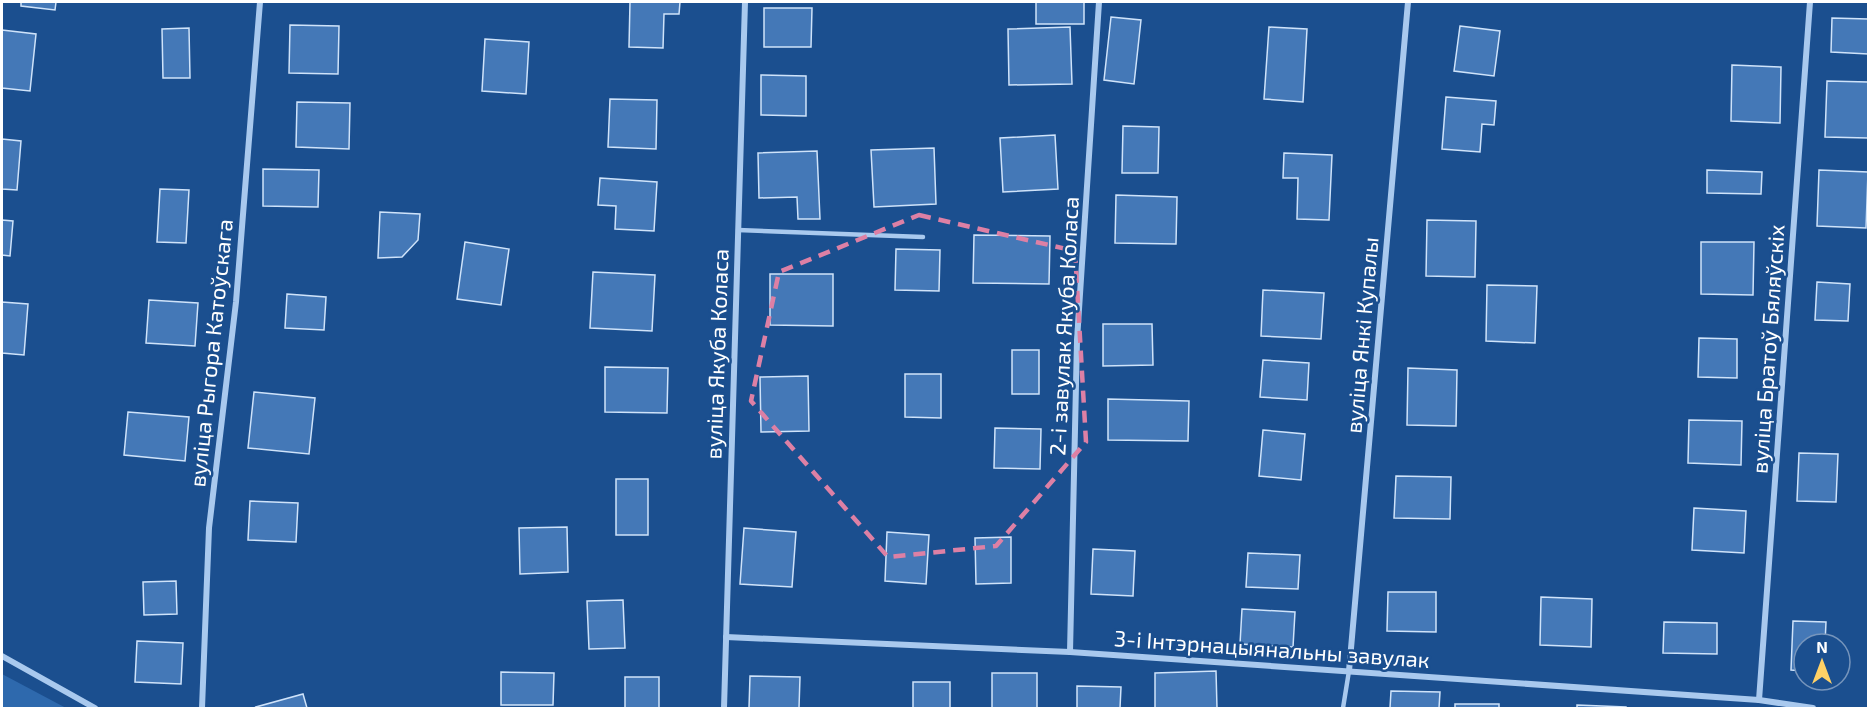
<svg xmlns="http://www.w3.org/2000/svg" width="1870" height="710" font-family="'Exo 2',sans-serif">
	<rect width="100%" height="100%" fill="#1b4f8f"/>
	<polygon fill="#2e69ad" points="2,674 66,708 2,708"/>
	<g fill="#4478b7" stroke="#cfe3fa" stroke-width="1.5">
		<polygon points="21,2 56,2 55,10 21,6"/>
		<polygon points="630,2 680,2 679,14 664,14 663,48 629,47"/>
		<rect x="1036" y="2" width="48" height="22"/>
		<polygon points="764,8 812,8 811,47 764,47"/>
		<polygon points="1111,17 1141,20 1134,84 1104,80"/>
		<polygon points="1832,18 1868,19 1868,54 1831,52"/>
		<polygon points="290,25 339,26 338,74 289,73"/>
		<polygon points="1460,26 1500,31 1494,76 1454,71"/>
		<polygon points="1070,27 1072,84 1009,85 1008,29"/>
		<polygon points="1269,27 1307,29 1303,102 1264,99"/>
		<polygon points="189,28 190,78 163,78 162,29"/>
		<polygon points="2,30 36,34 30,91 2,88"/>
		<polygon points="485,39 529,42 526,94 482,91"/>
		<polygon points="1732,65 1781,67 1780,123 1731,121"/>
		<polygon points="761,75 806,76 806,116 761,115"/>
		<polygon points="1827,81 1868,82 1868,138 1825,137"/>
		<polygon points="1446,97 1496,101 1494,125 1482,124 1480,152 1442,149"/>
		<polygon points="610,99 657,100 656,149 608,147"/>
		<polygon points="297,102 350,103 349,149 296,147"/>
		<polygon points="1123,126 1159,127 1158,173 1122,173"/>
		<polygon points="1055,135 1058,189 1003,192 1000,138"/>
		<polygon points="2,139 21,141 17,190 2,189"/>
		<polygon points="934,148 936,204 874,207 871,150"/>
		<polygon points="817,151 820,219 798,219 797,197 759,198 758,153"/>
		<polygon points="1284,153 1332,155 1329,220 1297,219 1298,178 1283,178"/>
		<polygon points="263,169 319,170 318,207 263,206"/>
		<polygon points="1707,170 1762,172 1761,194 1707,193"/>
		<polygon points="1819,170 1868,172 1866,228 1817,226"/>
		<polygon points="600,178 657,182 654,231 615,229 616,206 598,205"/>
		<polygon points="160,189 189,190 186,243 157,242"/>
		<polygon points="1116,195 1177,197 1176,244 1115,243"/>
		<polygon points="380,212 420,214 418,240 402,257 378,258"/>
		<polygon points="2,220 13,221 10,256 2,255"/>
		<polygon points="1427,220 1476,221 1475,277 1426,276"/>
		<polygon points="974,235 1050,236 1049,284 973,283"/>
		<polygon points="465,242 509,249 501,305 457,299"/>
		<polygon points="1701,242 1754,242 1753,295 1701,294"/>
		<polygon points="896,249 940,250 939,291 895,290"/>
		<polygon points="593,272 655,275 652,331 590,328"/>
		<polygon points="770,274 833,274 833,326 770,325"/>
		<polygon points="1817,282 1850,284 1848,321 1815,320"/>
		<polygon points="1487,285 1537,286 1535,343 1486,341"/>
		<polygon points="1263,290 1324,293 1321,339 1261,336"/>
		<polygon points="287,294 326,297 324,330 285,328"/>
		<polygon points="149,300 198,303 195,346 146,343"/>
		<polygon points="2,302 28,304 24,355 2,353"/>
		<polygon points="1103,324 1152,324 1153,365 1103,366"/>
		<polygon points="1699,338 1737,339 1737,378 1698,377"/>
		<rect x="1012" y="350" width="27" height="44"/>
		<polygon points="1263,360 1309,363 1307,400 1260,397"/>
		<polygon points="605,367 668,368 667,413 605,412"/>
		<polygon points="1408,368 1457,370 1456,426 1407,425"/>
		<polygon points="905,374 941,374 941,418 905,417"/>
		<polygon points="808,376 809,431 761,432 760,377"/>
		<polygon points="254,392 315,398 309,454 248,448"/>
		<polygon points="1108,399 1189,401 1188,441 1108,440"/>
		<polygon points="128,412 189,417 185,461 124,455"/>
		<polygon points="1689,420 1742,421 1741,465 1688,463"/>
		<polygon points="995,428 1041,429 1040,469 994,468"/>
		<polygon points="1263,430 1305,434 1301,480 1259,476"/>
		<polygon points="1799,453 1838,454 1836,502 1797,501"/>
		<polygon points="1396,476 1451,477 1450,519 1394,518"/>
		<rect x="616" y="479" width="32" height="56"/>
		<polygon points="250,501 298,503 296,542 248,540"/>
		<polygon points="1694,508 1746,511 1744,553 1692,550"/>
		<polygon points="567,527 568,572 520,574 519,528"/>
		<polygon points="744,528 796,532 792,587 740,584"/>
		<polygon points="887,532 929,535 926,584 885,581"/>
		<polygon points="1011,537 1011,583 976,584 975,538"/>
		<polygon points="1093,549 1135,551 1133,596 1091,594"/>
		<polygon points="1248,553 1300,555 1298,589 1246,587"/>
		<polygon points="176,581 177,614 144,615 143,582"/>
		<polygon points="1388,592 1436,592 1436,632 1387,631"/>
		<polygon points="1541,597 1592,599 1591,647 1540,645"/>
		<polygon points="623,600 625,648 589,649 587,601"/>
		<polygon points="1242,609 1295,612 1293,647 1240,644"/>
		<polygon points="1793,621 1826,622 1825,644 1804,644 1804,671 1791,670"/>
		<polygon points="1664,622 1717,623 1717,654 1663,653"/>
		<polygon points="137,641 183,643 181,684 135,682"/>
		<polygon points="1216,671 1217,708 1155,708 1155,673"/>
		<polygon points="501,672 554,673 553,705 501,705"/>
		<rect x="992" y="673" width="45" height="35"/>
		<polygon points="750,676 800,677 799,708 749,708"/>
		<rect x="625" y="677" width="34" height="31"/>
		<rect x="913" y="682" width="37" height="26"/>
		<polygon points="1077,686 1121,687 1120,708 1077,708"/>
		<polygon points="1391,691 1440,692 1439,708 1390,708"/>
		<polygon points="303,694 307,708 257,708 256,707"/>
		<rect x="1455" y="704" width="44" height="4"/>
		<polygon points="1577,705 1626,707 1626,708 1577,708"/>
	</g>
	<g fill="none" stroke-linecap="round" stroke-linejoin="round">
		<g stroke="#a9c9ee" stroke-width="4.5">
			<polyline points="738,230 923,237"/>
			<polyline points="1343,708 1349,671"/>
		</g>
		<g stroke="#a9c9ee" stroke-width="6">
			<polyline points="726,637 1070,652 1759,700 1813,708"/>
			<polyline points="1070,652 1077,340 1099,2"/>
			<polyline points="2,656 95,708"/>
			<polyline points="1349,671 1408,2"/>
			<polyline points="1759,700 1810,2"/>
			<polyline points="202,708 209,528 236,302 260,2"/>
			<polyline points="724,708 745,2"/>
		</g>
	</g>
	<path fill="none" stroke="#dd80a5" stroke-width="4.5" stroke-dasharray="12 8" stroke-linejoin="round" d="M919,215l156,36 11,191 -90,104 -108,11 -137,-156 28,-129z"/>
	<g text-anchor="middle" dominant-baseline="central" stroke-width="5" stroke-linejoin="round" paint-order="stroke">
		<g font-size="22" fill="#fff" stroke="#1b4f8f">
			<text transform="translate(1063 326) rotate(-87)">2-і завулак Якуба Коласа</text>
			<text transform="translate(1361 335) rotate(-85)">вуліца Янкі Купалы</text>
			<text transform="translate(1767 349) rotate(-86)">вуліца Братоў Бяляўскіх</text>
			<text transform="translate(210 353) rotate(-84)">вуліца Рыгора Катоўскага</text>
			<text transform="translate(716 354) rotate(-88)">вуліца Якуба Коласа</text>
			<text transform="translate(1272 648) rotate(4)">3-і Інтэрнацыянальны завулак</text>
		</g>
	</g>
	<rect width="1870" height="710" fill="none" stroke="#ffffff" stroke-width="6"/>
	<g transform="translate(1822 662)"><circle r="28" fill="#1b4f8f" stroke="#7695bc" stroke-width="1.5"/>
	<path d="M0-4.5L10 22L0 15L-10 22Z" fill="#ffd166"/>
	<text y="-9" font-size="16" font-weight="bold" text-anchor="middle" fill="#ffffff">N</text>
	</g>
</svg>
